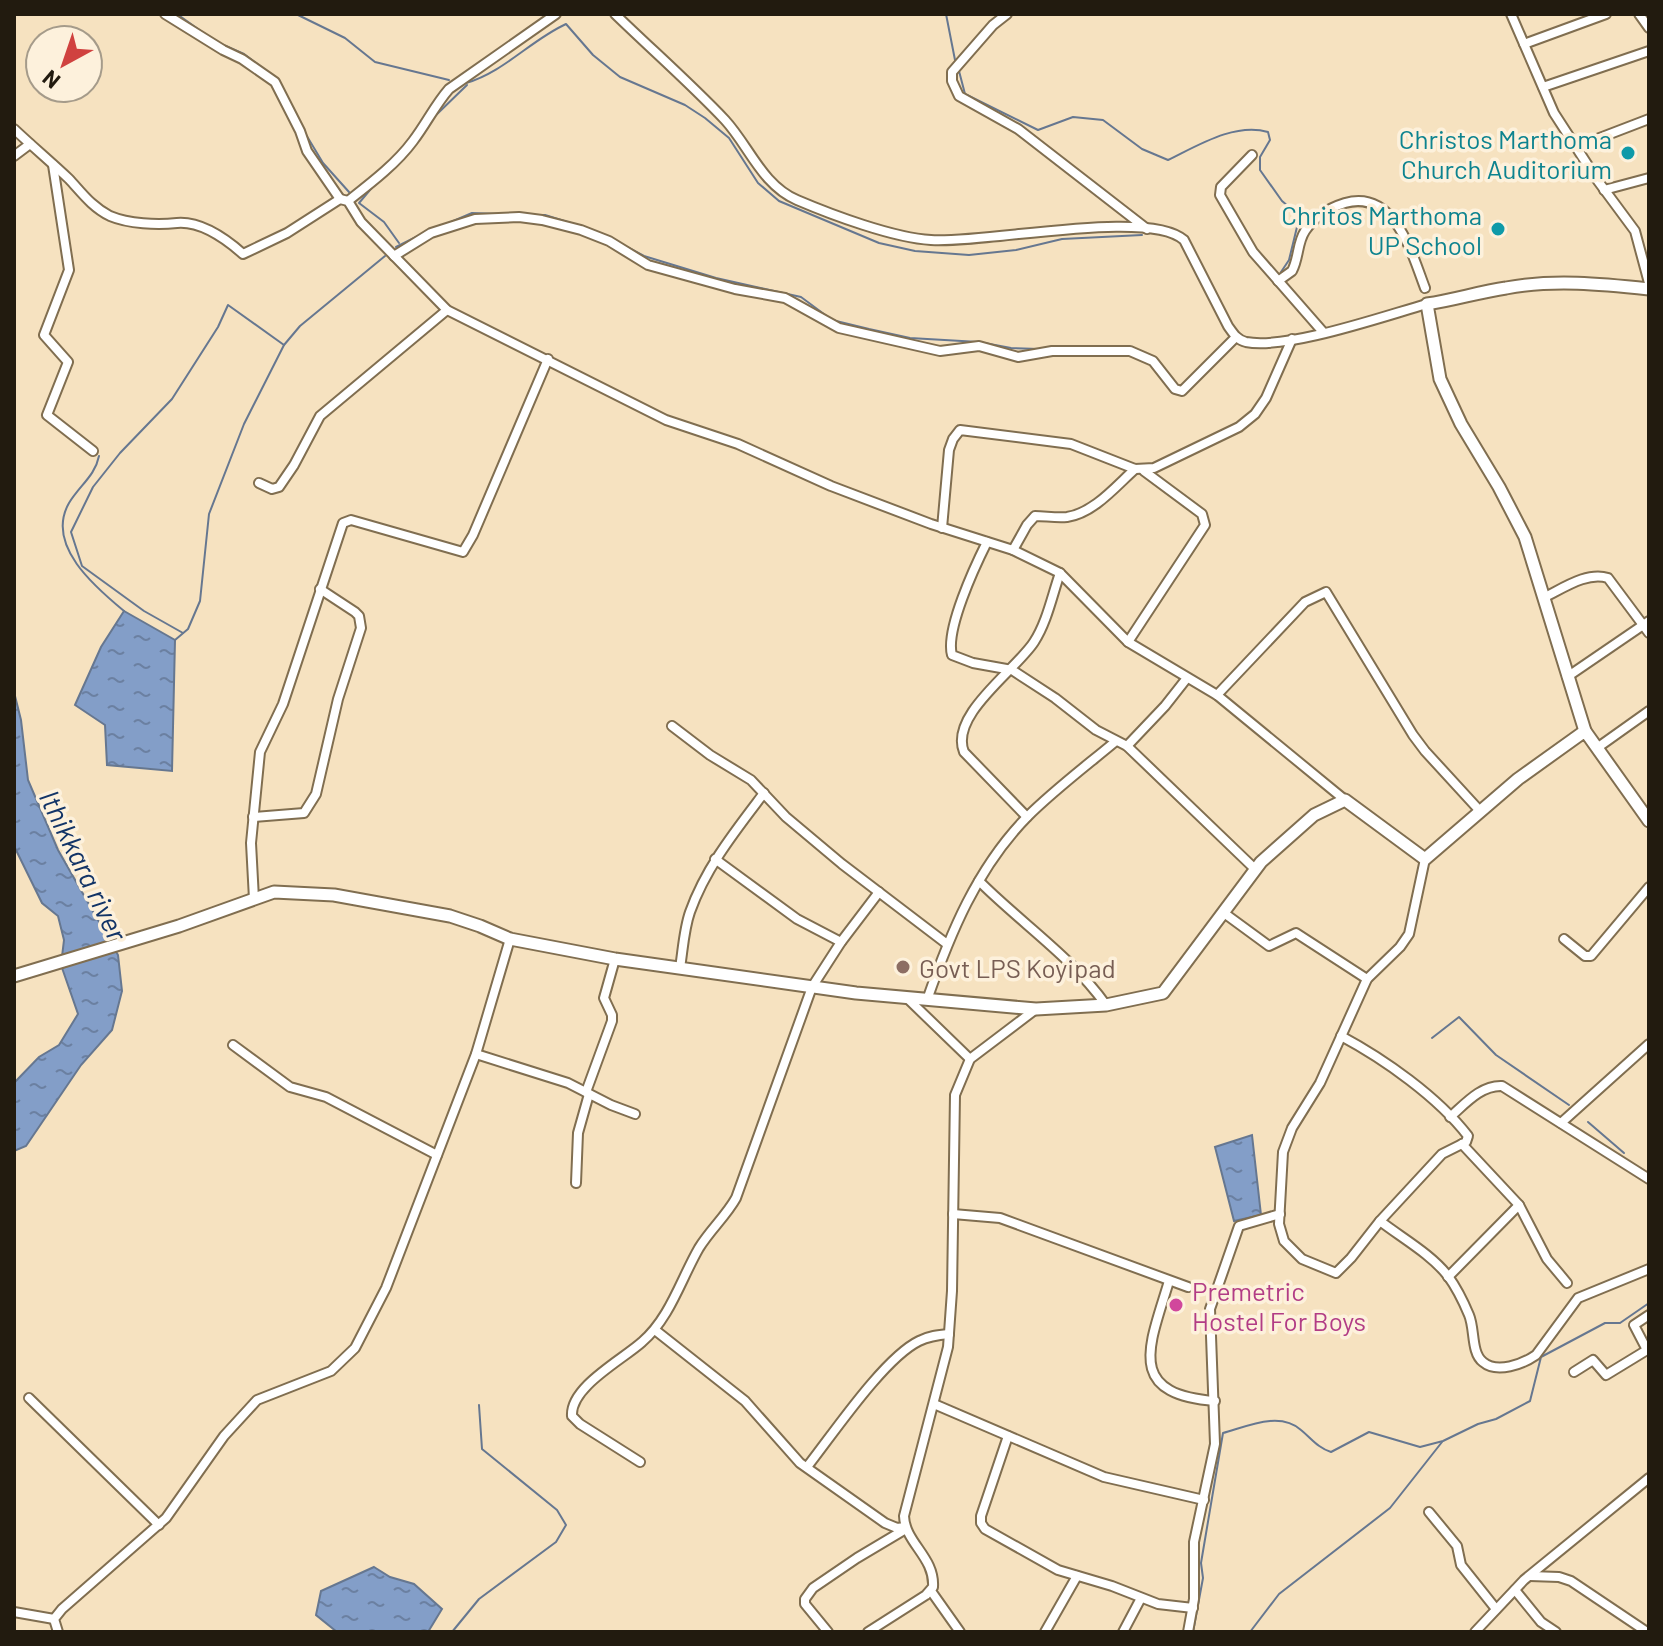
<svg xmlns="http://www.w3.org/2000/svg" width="1663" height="1646" font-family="Barlow,sans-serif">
	<defs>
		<pattern id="water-ripples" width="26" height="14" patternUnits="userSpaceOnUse" patternTransform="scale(2)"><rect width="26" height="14" fill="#839ec8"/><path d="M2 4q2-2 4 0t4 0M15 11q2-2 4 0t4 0" fill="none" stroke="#6b80a1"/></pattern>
	</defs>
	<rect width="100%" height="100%" fill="#f6e2c0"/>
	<g fill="url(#water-ripples)" stroke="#667790" stroke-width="2">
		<polygon points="124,611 175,640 172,771 107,765 105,725 75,705 101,647"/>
		<polygon points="14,692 21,720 28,780 58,850 118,955 122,991 112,1030 81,1065 26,1146 14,1151 14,1083 39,1057 59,1045 78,1014 61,965 64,940 58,916 42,903 14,846"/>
		<polygon points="1252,1135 1261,1215 1234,1221 1215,1147"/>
		<polygon points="374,1567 390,1577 414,1584 442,1609 428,1632 337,1632 316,1615 321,1591"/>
	</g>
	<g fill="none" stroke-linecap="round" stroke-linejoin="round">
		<g stroke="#667790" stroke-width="2">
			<polyline points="177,14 205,34"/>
			<polyline points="296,14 345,38 375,62 449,80"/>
			<polyline points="946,14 955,60"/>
			<polyline points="221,44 244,54 273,76"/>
			<path d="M959,71l6,23 73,36 35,-13 30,3 39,29 26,11c29,-14 67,-38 100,-28l2,8 -10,17v13l22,31 12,10 3,16 -8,33 -8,12"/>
			<polyline points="278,80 299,120"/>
			<path d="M466,83c38,-11 65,-43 100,-59l27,31 27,22 65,28 20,13 24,20 29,45 21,18 100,42 36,8 54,4 47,-5 46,-11 80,-4"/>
			<polyline points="434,117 467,85"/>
			<polyline points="305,133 323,163 349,192"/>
			<polyline points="375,184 359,203 384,222 399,243"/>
			<polyline points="534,215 545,215 574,224"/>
			<polyline points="444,225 472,213 499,214"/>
			<polyline points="396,247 420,235"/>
			<polyline points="627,247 644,256 716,278 801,297 832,320 869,329 910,338 979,342 1011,348 1039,349"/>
			<path d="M99,456c-4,20 -19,29 -30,47 -24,42 26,84 55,108"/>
			<polyline points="183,633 144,611 82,566 71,532 93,487 120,453 172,399 218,327 228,305 284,345"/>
			<polyline points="175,640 188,629 200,601 209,514 244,424 284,345 300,326 385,256"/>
			<polyline points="1432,1038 1459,1017 1496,1055 1569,1105"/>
			<polyline points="1588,1122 1624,1153"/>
			<polyline points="452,1632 479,1599 556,1542 566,1525 557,1510 482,1449 479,1405"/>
			<path d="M1193,1632l10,-54 -2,-15 22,-130c25,-7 57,-22 78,-3 11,9 17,18 30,22l38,-20 51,15 23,-6 35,-17 18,-5 34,-18 11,-44 64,-34h15l29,-20"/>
			<polyline points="1250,1632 1279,1594 1390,1508 1442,1442"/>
		</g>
		<defs>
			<g id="street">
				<polyline points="165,14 223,50 242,59 275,82 300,131 307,151 340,199"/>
				<path d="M615,14c36,35 75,69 110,106 24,26 37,65 72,80 35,15 97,38 134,40 54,4 218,-32 253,0l44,86c5,7 9,14 18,16 41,8 138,-26 181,-38"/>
				<polyline points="1007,14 993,25 952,72 952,81 959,96 1018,129 1147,229"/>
				<polyline points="1511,14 1554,113 1598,181 1635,231 1649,283"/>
				<polyline points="1639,14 1649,28"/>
				<polyline points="1524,44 1606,14"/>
				<polyline points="1543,87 1649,51"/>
				<path d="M14,129c18,17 37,33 55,50 13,14 23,28 41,37 19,8 47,9 67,7 24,-2 49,16 66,31l44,-21 53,-34 8,2 13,21 86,88 219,110 72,24 93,42 100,38 82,26 47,23 68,69 89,53 128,105"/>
				<polyline points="1576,147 1649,119"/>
				<polyline points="1252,155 1221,187 1220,195 1253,252 1323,332"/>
				<polyline points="14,156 30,144"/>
				<polyline points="53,165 69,270 44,335 68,362 47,415 93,451"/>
				<polyline points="1604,190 1649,178"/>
				<path d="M348,201c23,-18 48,-37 65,-60 13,-17 22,-36 36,-52l107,-75"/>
				<polyline points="394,256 431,233 475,219 519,217 542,220 581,230 609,241 648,265 735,289 785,298 839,328 940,351 979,346 1018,357 1052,351 1130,351 1153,361 1175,389 1182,391 1236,337"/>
				<path d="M1278,281l14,-10c7,-13 5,-28 13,-40 10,-15 24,-23 40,-28 50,-14 67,51 80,85"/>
				<polyline points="259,483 272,489 279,487 294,465 320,416 447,310"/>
				<polyline points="942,528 949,450 953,439 960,430 1071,444 1135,469 1154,468 1239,427 1255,414 1266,398 1292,339"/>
				<path d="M987,542c-12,24 -42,88 -35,113l21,8 39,7 43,28 41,32 31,16 129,124"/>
				<path d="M1013,550l14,-25 8,-9c10,0 21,2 32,1 27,-4 49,-31 68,-48"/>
				<path d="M1543,598c19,-9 44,-27 65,-20l41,55"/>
				<polyline points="1128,642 1205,525 1202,514 1144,471"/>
				<polyline points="1567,677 1649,621"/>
				<polyline points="1217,695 1305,602 1326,592 1413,735 1425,751 1480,811"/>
				<polyline points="672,726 710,755 751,780 786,817 842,864 947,944"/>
				<polyline points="1127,746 1165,706 1187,678"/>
				<polyline points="1597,748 1649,711"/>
				<polyline points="253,817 304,813 316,794 338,699 361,628 359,616 355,612 320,589"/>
				<path d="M1027,817l-63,-65c-15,-37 52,-82 70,-110 13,-20 18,-46 26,-69"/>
				<polyline points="715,859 797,919 841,942"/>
				<path d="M1425,859l-16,75 -9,13 -33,32 -47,104 -28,45 -9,24 -4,72 5,17 18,18 34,14 15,-15 29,-37c22,17 51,33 68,55 8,11 16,27 21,39 6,14 2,38 14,47 14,12 40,2 53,-7l42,-57 71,-29"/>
				<path d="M979,881c43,43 92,75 127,124"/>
				<polyline points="254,899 251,843 260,752 283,704 343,523 351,520 463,552 473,535 548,359"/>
				<polyline points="1224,913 1269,946 1296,933 1367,979"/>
				<polyline points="1564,939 1585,956 1591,956 1649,887"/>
				<path d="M680,968c3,-19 4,-39 10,-56 16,-45 46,-82 74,-119"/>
				<polyline points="907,998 970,1059"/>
				<path d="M927,1000c23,-66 50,-132 100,-183 27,-27 59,-51 89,-76"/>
				<path d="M1341,1036c43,23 97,61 127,100l-2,6 -24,12 -62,67"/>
				<polyline points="233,1045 290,1087 326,1097 437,1155"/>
				<polyline points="476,1054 568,1083 611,1105 635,1114"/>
				<polyline points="586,1092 612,1021 612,1015 604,998 615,959"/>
				<path d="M1450,1117c15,-13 31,-32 52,-31l147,93"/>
				<polyline points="1561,1123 1649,1044"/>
				<polyline points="1462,1144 1519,1205 1547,1259 1567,1283"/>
				<polyline points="576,1183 578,1133 589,1094"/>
				<polyline points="953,1214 1000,1218 1188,1287"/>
				<polyline points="1448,1277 1519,1205"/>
				<path d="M1169,1281c-19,64 -45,113 46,120"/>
				<polyline points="655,1330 745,1401 800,1463 885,1523 897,1528 905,1527"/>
				<polyline points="1574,1372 1593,1360 1606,1375 1647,1350 1634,1325 1649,1315"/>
				<polyline points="29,1398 159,1525"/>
				<polyline points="934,1404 1104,1477 1204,1500"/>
				<polyline points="1008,1436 981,1516 981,1523 985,1529 1058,1570 1112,1586 1158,1604 1193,1608"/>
				<path d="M640,1462l-60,-38 -8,-8c-2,-29 50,-56 70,-74 28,-24 39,-63 57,-94 11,-18 27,-32 37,-50l76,-211 29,-45 38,-50"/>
				<path d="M807,1467c26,-33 77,-109 112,-126 10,-5 19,-6 30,-7"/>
				<polyline points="1429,1512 1457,1546 1461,1565 1496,1609"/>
				<polyline points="1530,1576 1559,1577 1571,1581 1647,1632"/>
				<polyline points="1515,1590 1541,1622 1556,1632"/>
				<polyline points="931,1591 960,1632"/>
				<polyline points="14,1612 54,1619"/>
				<polyline points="58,1632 54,1619 62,1609 166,1518 224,1436 257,1400 331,1371 355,1348 386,1288 476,1054 510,939"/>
				<polyline points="828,1632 805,1604 805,1599 813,1588 857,1558 904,1530"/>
				<path d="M868,1632l58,-37 7,-8c2,-30 -28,-44 -29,-71l44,-169 4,-56 3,-196 15,-36 66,-50"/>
				<polyline points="1045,1632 1077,1576"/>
				<polyline points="1123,1632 1141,1598"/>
				<polyline points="1188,1632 1194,1599 1194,1542 1215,1444 1210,1309 1239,1226 1280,1214"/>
				<polyline points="1475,1632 1524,1580 1649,1478"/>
			</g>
			<g id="secondary">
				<path d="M1585,731l-60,-194 -26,-50 -38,-63 -21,-45 -13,-75c27,-4 52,-12 79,-16 47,-9 96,-4 143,1"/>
				<polyline points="14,976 179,926 274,892 334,895 450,916 480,926 510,939 615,959 856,993 1036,1009 1106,1005 1163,993 1261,862 1314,815 1345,800 1425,859 1518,779 1585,731 1649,821"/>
			</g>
		</defs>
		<use href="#street" stroke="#806e50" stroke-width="12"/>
		<use href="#secondary" stroke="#806e50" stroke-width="15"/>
		<use href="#street" stroke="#fff" stroke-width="8"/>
		<use href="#secondary" stroke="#fff" stroke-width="11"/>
	</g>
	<g fill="#0f9aa8" stroke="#fdf1dc" stroke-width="3">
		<circle cx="1628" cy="153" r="8"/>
		<circle cx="1498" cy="229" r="8"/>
	</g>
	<circle fill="#8d6e63" stroke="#fdf1dc" stroke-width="3" cx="903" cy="967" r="8"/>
	<circle fill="#d1479c" stroke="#fdf1dc" stroke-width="3" cx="1176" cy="1305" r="8"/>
	<g text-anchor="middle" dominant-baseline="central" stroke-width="7" stroke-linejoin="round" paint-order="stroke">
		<g font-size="26" fill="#0d838f" stroke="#fdf1dc" text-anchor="end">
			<text x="1612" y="138">Christos Marthoma<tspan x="1612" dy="30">Church Auditorium</tspan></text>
			<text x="1482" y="214">Chritos Marthoma<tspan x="1482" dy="30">UP School</tspan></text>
		</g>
		<g font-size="26" fill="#785e54" stroke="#fdf1dc" text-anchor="start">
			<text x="919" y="967">Govt LPS Koyipad</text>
		</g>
		<g font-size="26" fill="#b23c85" stroke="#fdf1dc" text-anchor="start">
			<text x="1192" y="1290">Premetric<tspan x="1192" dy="30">Hostel For Boys</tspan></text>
		</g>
		<g font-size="28" font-style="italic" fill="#123467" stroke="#fdf1dc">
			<text transform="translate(84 865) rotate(64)">Ithikkara river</text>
		</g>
	</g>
	<rect width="1663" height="1646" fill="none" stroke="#221b0f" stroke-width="32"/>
	<g transform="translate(64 64) rotate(220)"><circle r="38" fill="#fdf1dc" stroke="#a59b8a" stroke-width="2"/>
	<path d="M0-6L14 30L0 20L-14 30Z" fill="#d0423f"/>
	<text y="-12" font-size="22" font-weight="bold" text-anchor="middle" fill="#221b0f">N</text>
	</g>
</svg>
